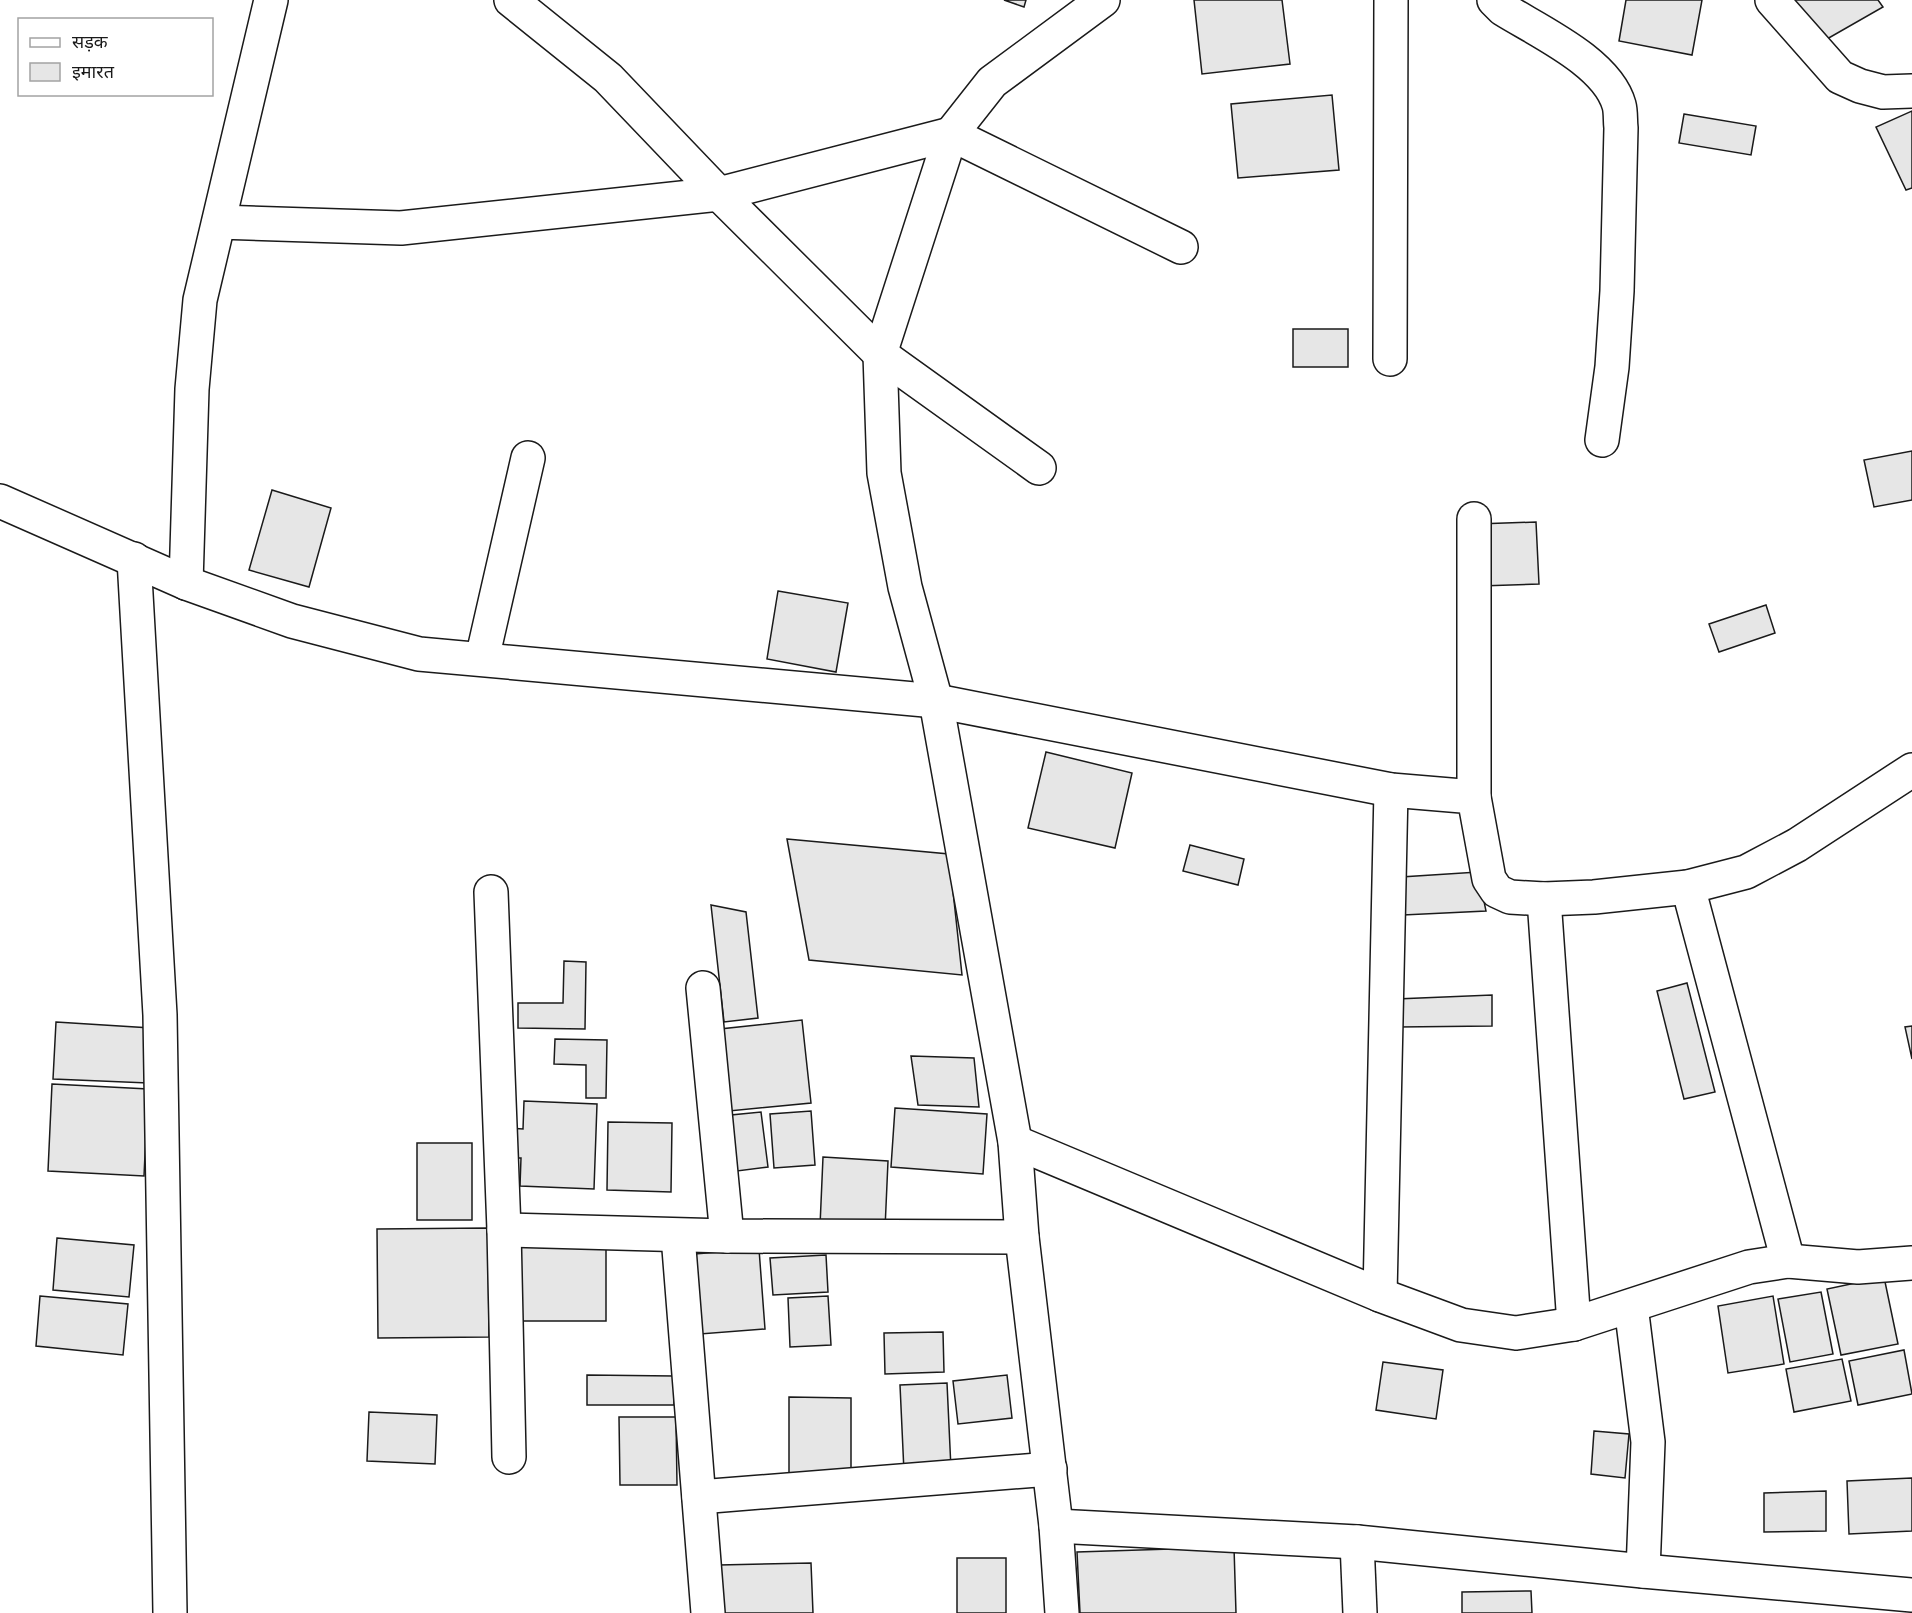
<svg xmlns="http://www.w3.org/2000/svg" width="1912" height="1613" font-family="Helvetica,'Noto Sans Devanagari',sans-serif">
	<rect width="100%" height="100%" fill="#fff"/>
	<g fill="#e6e6e6" stroke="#1a1a1a" stroke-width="1.5">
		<polygon points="1004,0 1026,0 1024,7"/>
		<polygon points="1194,0 1282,0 1290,64 1202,74"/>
		<polygon points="1626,0 1702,0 1692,55 1619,41"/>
		<polygon points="1781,0 1878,0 1883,7 1820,43"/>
		<polygon points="1332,95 1339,170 1238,178 1231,104"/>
		<polygon points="1912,111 1912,188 1906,190 1876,127"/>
		<polygon points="1684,114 1756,126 1751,155 1679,143"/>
		<rect x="1293" y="329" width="55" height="38"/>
		<polygon points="1912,451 1912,500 1874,507 1864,460"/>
		<polygon points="272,490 331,508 309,587 249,570"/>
		<polygon points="1536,522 1539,584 1480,586 1477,524"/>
		<polygon points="778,591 848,603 836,672 767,659"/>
		<polygon points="1766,605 1775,633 1719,652 1709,624"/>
		<polygon points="1046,752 1132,773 1115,848 1028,828"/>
		<polygon points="787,839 949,854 962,975 809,960"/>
		<polygon points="1190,845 1244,859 1238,885 1183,871"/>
		<polygon points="1478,872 1486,911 1403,915 1401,877"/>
		<polygon points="711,905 746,912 758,1018 724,1022"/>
		<polygon points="564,961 586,962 585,1029 518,1028 518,1003 563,1003"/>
		<polygon points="1687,983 1715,1092 1684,1099 1657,991"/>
		<polygon points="1492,995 1492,1026 1398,1027 1396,999"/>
		<polygon points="802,1020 811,1103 729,1111 720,1029"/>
		<polygon points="56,1022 151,1028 148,1083 53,1079"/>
		<polygon points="1912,1026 1912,1059 1905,1027"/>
		<polygon points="555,1039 607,1040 606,1098 586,1098 586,1065 554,1064"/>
		<polygon points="911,1056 974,1058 979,1107 918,1105"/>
		<polygon points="52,1084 148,1089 144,1176 48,1171"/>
		<polygon points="524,1101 597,1104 594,1189 520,1186 521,1158 506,1158 508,1128 523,1129"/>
		<polygon points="895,1108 987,1114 983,1174 891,1167"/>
		<polygon points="811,1111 815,1165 774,1168 770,1114"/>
		<polygon points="761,1112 768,1167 737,1171 731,1115"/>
		<polygon points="608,1122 672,1123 671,1192 607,1190"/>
		<rect x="417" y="1143" width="55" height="77"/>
		<polygon points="823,1157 888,1161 885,1229 820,1226"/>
		<polygon points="488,1228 489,1337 378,1338 377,1229"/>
		<polygon points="57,1238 134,1245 129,1297 53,1290"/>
		<polygon points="512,1247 606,1248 606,1321 512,1321"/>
		<polygon points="759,1249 765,1329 700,1334 694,1254"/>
		<polygon points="826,1255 828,1292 773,1295 770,1258"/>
		<polygon points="1884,1277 1898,1344 1841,1355 1827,1289"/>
		<polygon points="1821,1292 1833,1354 1790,1362 1778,1299"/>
		<polygon points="40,1296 128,1304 123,1355 36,1346"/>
		<polygon points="828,1296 831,1345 790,1347 788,1298"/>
		<polygon points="1773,1296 1784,1364 1728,1373 1718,1306"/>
		<polygon points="943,1332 944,1372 885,1374 884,1333"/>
		<polygon points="1904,1350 1912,1394 1858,1405 1849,1361"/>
		<polygon points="1842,1359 1851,1401 1794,1412 1786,1369"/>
		<polygon points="1383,1362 1443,1370 1436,1419 1376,1410"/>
		<polygon points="587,1375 674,1376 674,1405 587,1405"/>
		<polygon points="1007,1375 1012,1418 958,1424 953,1381"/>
		<polygon points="947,1383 951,1469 904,1472 900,1385"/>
		<polygon points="789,1397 851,1398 851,1475 789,1475"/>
		<polygon points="369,1412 437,1415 435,1464 367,1461"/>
		<polygon points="619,1417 676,1417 677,1485 620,1485"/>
		<polygon points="1594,1431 1629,1434 1625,1478 1591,1474"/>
		<polygon points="1912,1478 1912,1531 1849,1534 1847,1481"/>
		<polygon points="1826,1491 1826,1531 1764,1532 1764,1493"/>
		<polygon points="1234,1547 1236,1613 1080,1613 1077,1552"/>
		<rect x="957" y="1558" width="49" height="55"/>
		<polygon points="811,1563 813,1613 721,1613 719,1565"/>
		<polygon points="1531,1591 1532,1613 1462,1613 1462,1592"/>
	</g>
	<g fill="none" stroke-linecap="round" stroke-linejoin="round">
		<defs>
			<g id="minor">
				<polyline points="511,0 608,78 719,194 880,354 1039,468"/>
				<path d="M1494,0l9,9c35,22 104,53 116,96 2,7 1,15 2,23l-4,163 -5,76 -10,73"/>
				<polyline points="1772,0 1840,77 1860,86 1883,92 1912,91"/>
				<polyline points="219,222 401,228 719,194 951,134 1181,247"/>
				<polyline points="1390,359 1391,0"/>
				<polyline points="0,501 186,583 292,621 419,654 936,701 1391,790 1474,797 1489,879 1497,891 1510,897 1544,899 1594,897 1688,887 1746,872 1797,845 1912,770"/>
				<polyline points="134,559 160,1015 170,1613"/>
				<polyline points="186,583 192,389 200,300 271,0"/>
				<polyline points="482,659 528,458"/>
				<polyline points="1474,797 1474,519"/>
				<polyline points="1688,887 1788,1261"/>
				<polyline points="491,892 504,1230 509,1457"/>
				<polyline points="1544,899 1574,1324"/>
				<polyline points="703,988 727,1236"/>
				<polyline points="1015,1142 1380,1295 1461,1325 1516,1333 1574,1324 1749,1267 1788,1261 1858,1267 1912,1263"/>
				<polyline points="504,1230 727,1236 1022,1237"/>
				<polyline points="678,1236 708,1613"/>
				<polyline points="1380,1295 1391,790"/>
				<polyline points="1631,1306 1648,1442 1643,1571"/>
				<polyline points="699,1497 1050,1469"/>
				<polyline points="1056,1526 1357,1542 1643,1571 1912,1595"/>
				<polyline points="1357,1542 1360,1613"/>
				<polyline points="1062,1613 1056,1526 1022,1237 1015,1142 936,701 905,587 884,473 880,354 951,134 992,82 1103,0"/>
			</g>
		</defs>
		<use href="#minor" stroke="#1a1a1a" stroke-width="36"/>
		<use href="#minor" stroke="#fff" stroke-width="33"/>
	</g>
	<rect x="18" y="18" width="195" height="78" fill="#ffffff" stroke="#a3a3a3" stroke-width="1.5"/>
	<rect x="30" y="38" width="30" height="9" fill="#ffffff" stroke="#a3a3a3" stroke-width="1.5"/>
	<text x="72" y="48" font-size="18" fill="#1a1a1a">सड़क</text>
	<rect x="30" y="63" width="30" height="18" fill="#e6e6e6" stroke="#a3a3a3" stroke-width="1.5"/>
	<text x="72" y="78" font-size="18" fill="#1a1a1a">इमारत</text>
</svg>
